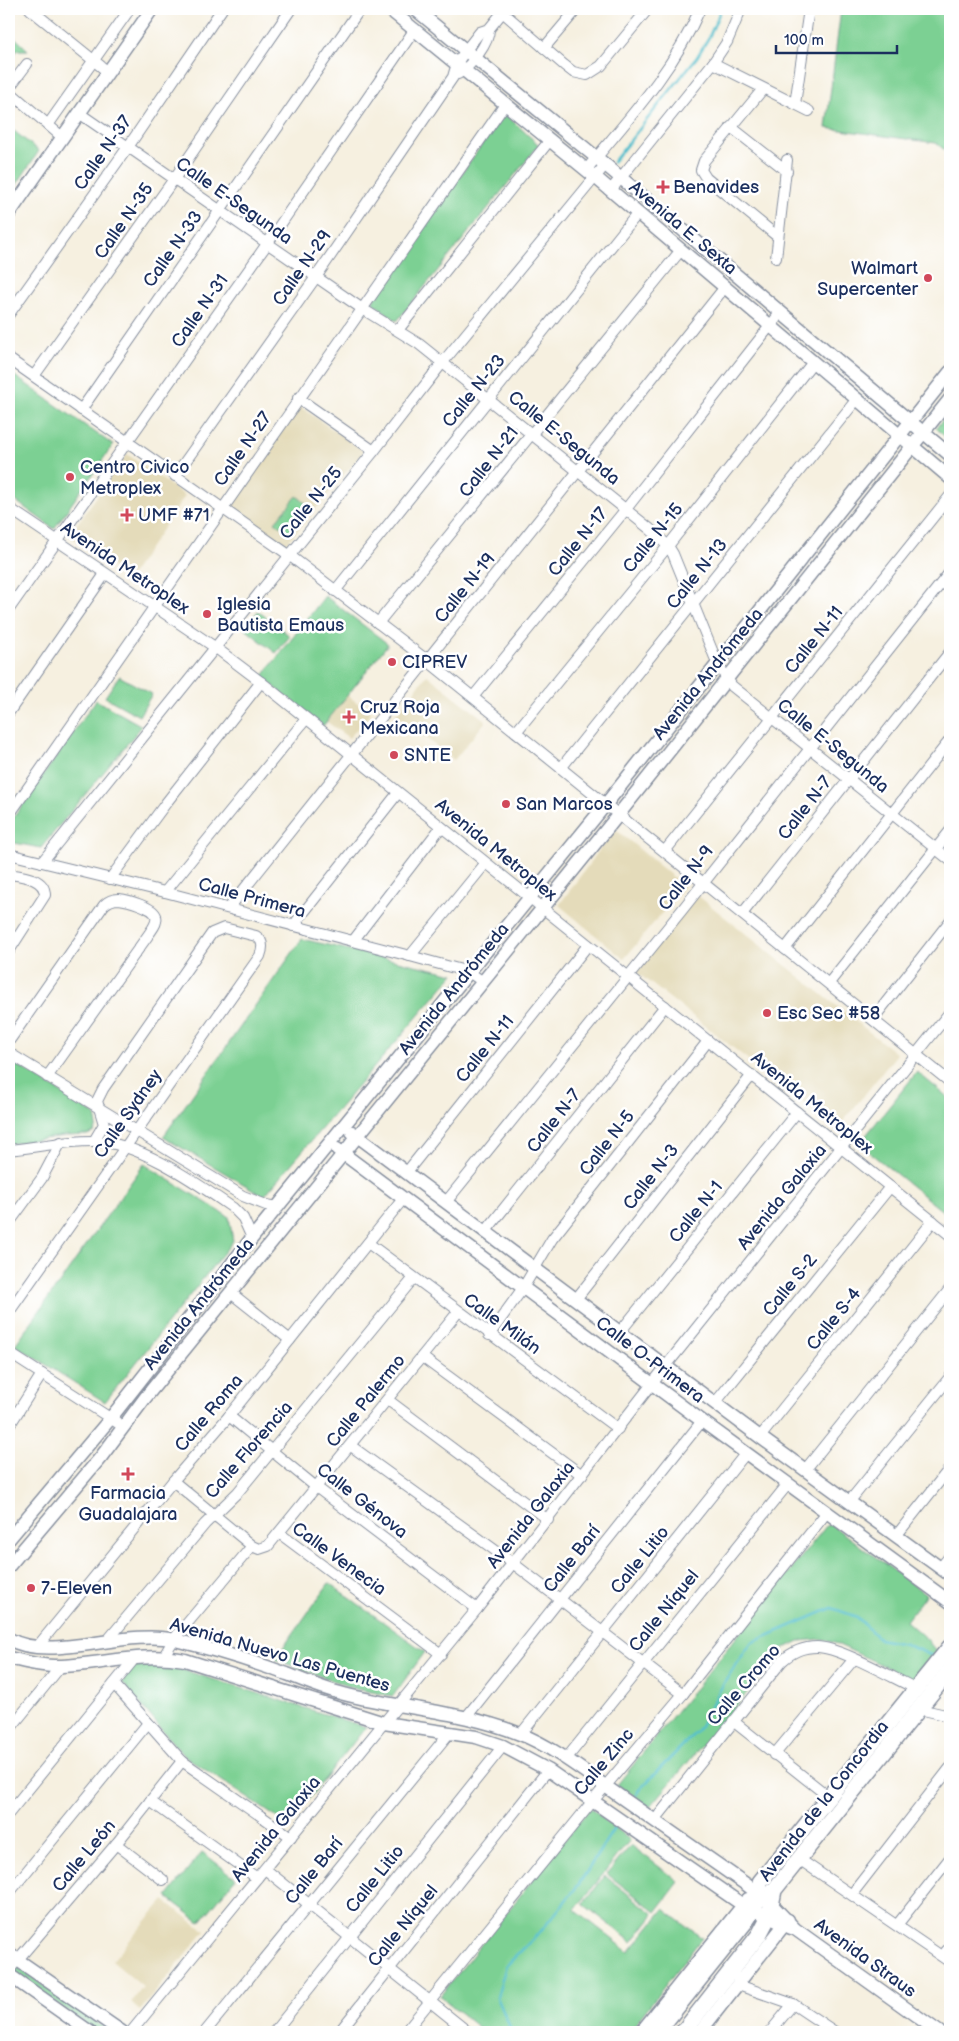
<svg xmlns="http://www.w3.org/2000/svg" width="959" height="2041" font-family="'Balsamiq Sans',sans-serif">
	<rect width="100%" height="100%" fill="#fff"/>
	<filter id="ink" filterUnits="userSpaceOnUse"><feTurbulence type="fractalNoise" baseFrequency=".02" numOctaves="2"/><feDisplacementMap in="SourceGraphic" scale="10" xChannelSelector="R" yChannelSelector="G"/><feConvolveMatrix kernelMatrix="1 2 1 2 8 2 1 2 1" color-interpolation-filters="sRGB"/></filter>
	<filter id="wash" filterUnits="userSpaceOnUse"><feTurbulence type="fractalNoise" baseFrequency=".0096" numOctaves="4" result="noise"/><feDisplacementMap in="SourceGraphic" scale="20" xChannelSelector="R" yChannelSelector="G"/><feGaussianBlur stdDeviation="1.12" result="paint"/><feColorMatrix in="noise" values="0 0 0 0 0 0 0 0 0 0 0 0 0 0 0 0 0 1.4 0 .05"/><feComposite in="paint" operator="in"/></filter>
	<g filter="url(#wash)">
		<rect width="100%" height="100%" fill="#f6f0e0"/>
		<g fill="#e4dbba">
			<polygon points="299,406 364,451 286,544 228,505"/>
			<polygon points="127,454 185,496 129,578 69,535"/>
			<polygon points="427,675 486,721 454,760 396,715"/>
			<polygon points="347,695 371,713 349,738 327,722"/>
			<polygon points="615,829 684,886 624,959 559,905"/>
			<polygon points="697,895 897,1054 837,1129 635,971"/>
			<polygon points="164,1900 205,1931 140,2011 131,2003 143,1987 112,1961"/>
		</g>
		<g fill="#7cd093" stroke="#4c8078">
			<polygon points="841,9 950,9 950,154 936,143 826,128"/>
			<polygon points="9,32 28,50 17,50 12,59 9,57"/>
			<polygon points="504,113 539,145 397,321 372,302"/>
			<polygon points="9,127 39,151 9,196"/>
			<polygon points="9,372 113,445 54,529 9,496"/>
			<polygon points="950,411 950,434 947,439 936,428"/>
			<polygon points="297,496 310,507 289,533 275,522"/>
			<polygon points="325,596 388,644 323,726 262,677"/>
			<polygon points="258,611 290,636 276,653 244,628"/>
			<polygon points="119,676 152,694 139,716 105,697"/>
			<polygon points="96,700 142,726 41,848 9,842 9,824"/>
			<polygon points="302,939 454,974 264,1196 163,1137"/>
			<polygon points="9,1060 73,1100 95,1115 97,1126 94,1132 87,1135 64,1136 9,1144"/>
			<polygon points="917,1072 950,1099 950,1217 859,1144"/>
			<polygon points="144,1164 229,1217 233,1241 105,1402 15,1345"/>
			<polygon points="827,1525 833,1526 926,1594 906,1621 930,1642 930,1644 938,1651 914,1680 837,1644 822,1639 799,1641 785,1648 650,1807 617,1785"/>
			<polygon points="329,1583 425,1652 393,1696 355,1689 275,1659"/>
			<polygon points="136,1663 164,1664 366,1727 288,1825 182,1754 122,1682"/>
			<polygon points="590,1808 630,1840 575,1910 629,1952 664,1909 702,1938 629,2032 484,2032 440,1996"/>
			<polygon points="631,1845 679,1882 656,1912 607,1874"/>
			<polygon points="202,1852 236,1878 200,1922 167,1897"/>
			<polygon points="605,1876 654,1914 632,1942 583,1904"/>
			<polygon points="18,1967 110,2032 97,2032 13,1973"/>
		</g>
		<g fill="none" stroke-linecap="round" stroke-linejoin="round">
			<g stroke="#53bfce" stroke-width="2.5">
				<polyline points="613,162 697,57 709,37 721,9"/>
				<polyline points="632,1801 639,1790 697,1731 724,1683 751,1643 832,1608 857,1617 879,1639 905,1644 935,1657"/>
				<polyline points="512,2032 497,1997 506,1966 542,1930 579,1884 618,1822"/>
			</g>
		</g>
	</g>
	<g filter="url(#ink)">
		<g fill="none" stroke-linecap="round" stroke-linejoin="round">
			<defs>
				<g id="minor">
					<polyline points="30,9 108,72"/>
					<polyline points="499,9 564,65 573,72 587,75 601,66 648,9"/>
					<polyline points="544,48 577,9"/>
					<polyline points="713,63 809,111"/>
					<path d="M458,74c13,-8 31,-30 31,-45"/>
					<polyline points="9,88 27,64"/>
					<polyline points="763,89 704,161 701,170 706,178 778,237"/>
					<polyline points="9,91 62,137"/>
					<polyline points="795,104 809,9"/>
					<polyline points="79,113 361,308 419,344 650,529 668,546 673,554 718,665 732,686 950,860"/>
					<polyline points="48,125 127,13"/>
					<polyline points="731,127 787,171"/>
					<path d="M586,170c43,-52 87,-99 114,-161"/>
					<polyline points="611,190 713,63 727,42 741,9"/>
					<polyline points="776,258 787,160"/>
					<polyline points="9,314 128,147 222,9"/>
					<polyline points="398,330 550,140"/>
					<polyline points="9,359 289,555 428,661 950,1082"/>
					<polyline points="34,376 174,179 291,9"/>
					<polyline points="298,398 374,451"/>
					<polyline points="81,410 360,9"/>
					<polyline points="175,476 316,277 453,77 457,63 466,50 480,32 489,29 505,9"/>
					<polyline points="9,508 216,648 261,682 950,1235"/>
					<polyline points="335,591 638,213"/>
					<polyline points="9,609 267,244 415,29"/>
					<polyline points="378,623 681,250"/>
					<polyline points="473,697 626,509 781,312"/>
					<polyline points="9,712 105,574"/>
					<polyline points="516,732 668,546 813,362"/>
					<polyline points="561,768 857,399"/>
					<polyline points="9,815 506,103"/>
					<polyline points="665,851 950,496"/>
					<polyline points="9,854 165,892 410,956 469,972 483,982"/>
					<polyline points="42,862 374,451 443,362 605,165"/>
					<path d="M9,874c14,2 36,4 36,21l-36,56"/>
					<polyline points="110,879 166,803 261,682"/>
					<polyline points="165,892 306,719"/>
					<polyline points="229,908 725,287"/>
					<polyline points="742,914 950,652"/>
					<polyline points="293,926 398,793"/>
					<polyline points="353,941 441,827"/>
					<polyline points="785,949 950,740"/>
					<polyline points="410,956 485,864"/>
					<polyline points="829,983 950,831"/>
					<polyline points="873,1019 950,921"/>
					<path d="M9,1041l95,-136c4,-4 9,-6 15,-6 8,1 35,8 37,17 2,7 -4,13 -7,18l-102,143"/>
					<polyline points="9,1053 243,1196 266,1205 279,1207"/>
					<path d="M9,1150c28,-3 55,-9 84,-9 46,1 102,41 140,67l10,10 9,20"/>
					<polyline points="406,1173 588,945"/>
					<polyline points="446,1202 682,910 950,572"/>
					<polyline points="9,1223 42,1178 61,1142"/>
					<polyline points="486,1231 665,1006"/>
					<polyline points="368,1243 618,1429"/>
					<polyline points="231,1293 290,1340"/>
					<polyline points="576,1299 752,1075"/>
					<path d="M9,1312l251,-356c3,-8 4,-15 -4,-20l-32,-8 -12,5 -109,156 -6,12 7,23 -10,17"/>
					<polyline points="620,1332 797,1112"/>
					<polyline points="489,1335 523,1288 552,1239 708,1041"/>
					<polyline points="9,1353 124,1427"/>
					<polyline points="422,1357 582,1475"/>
					<polyline points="388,1400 548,1520"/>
					<polyline points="715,1403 890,1187"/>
					<polyline points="229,1416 316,1487 477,1609"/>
					<polyline points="9,1426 42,1374"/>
					<polyline points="760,1437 933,1221"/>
					<polyline points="351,1446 514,1564 683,1694"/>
					<polyline points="805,1470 950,1289"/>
					<polyline points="173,1481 252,1546 259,1549 268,1546 458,1312"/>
					<polyline points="849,1502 950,1377"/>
					<polyline points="279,1533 441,1654"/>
					<polyline points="896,1536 950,1468"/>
					<polyline points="941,1567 950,1556"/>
					<polyline points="107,1641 205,1524 238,1492 413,1279"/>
					<polyline points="37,1647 173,1481 229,1416 403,1199"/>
					<polyline points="164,1656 174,1639 252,1546"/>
					<polyline points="114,1684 182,1761 291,1837"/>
					<polyline points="919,1709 950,1716"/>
					<polyline points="467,1716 702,1421"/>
					<polyline points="733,1721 829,1797"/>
					<polyline points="9,1730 61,1666"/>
					<polyline points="521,1734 746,1453"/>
					<polyline points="774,1755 854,1659"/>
					<polyline points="566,1759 788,1484"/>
					<polyline points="150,1801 257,1878"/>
					<polyline points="9,1813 135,1658"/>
					<path d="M655,1820l127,-159c11,-10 21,-14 35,-14 22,0 78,32 100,42"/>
					<polyline points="116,1844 163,1880"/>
					<polyline points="799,1859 950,1962"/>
					<polyline points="265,1869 468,2032"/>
					<polyline points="9,1893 148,1723"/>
					<polyline points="852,1894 950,1768"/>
					<polyline points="897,1925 950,1858"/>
					<polyline points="942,1956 950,1947"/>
					<polyline points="9,1970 116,1844 182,1761"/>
					<polyline points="738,1978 738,1985 793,2004 835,2032"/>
					<polyline points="131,2032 477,1609 666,1366 950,1012"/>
					<polyline points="205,2032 450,1732"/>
					<polyline points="274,2032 503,1746"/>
					<polyline points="339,2032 548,1770"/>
					<polyline points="405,2032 592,1802 683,1694 827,1512"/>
					<polyline points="770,2032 793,2004"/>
				</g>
				<g id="tertiary">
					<polyline points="389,9 595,177 950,478"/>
					<polyline points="415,9 608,167 950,455"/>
					<polyline points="9,214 152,9"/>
					<polyline points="352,1132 760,1437 950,1575"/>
					<polyline points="337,1149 702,1421 950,1602"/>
					<polyline points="9,1539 110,1419 252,1238 606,804 950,372"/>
					<polyline points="9,1566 101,1457 145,1398 619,814 950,399"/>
					<path d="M9,1639c41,24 117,-11 166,1 38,9 76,21 112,34 18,7 37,15 57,20 58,15 119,17 176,40 32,12 66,39 95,59 44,31 88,61 132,92l24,19 24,25 144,103"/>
					<path d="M9,1658c16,4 36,9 53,8 42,-2 81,-14 123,-6l199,63 92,14 27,9 45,24 189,131 54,27"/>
					<polyline points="9,1954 122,2032"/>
					<polyline points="9,1975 90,2032"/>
					<polyline points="641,2032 748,1899"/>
					<polyline points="700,2032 788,1920"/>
				</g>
				<g id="primary">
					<path d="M657,2032l89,-111c9,-13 14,-23 14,-39l190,-235"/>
					<polyline points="683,2032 759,1935 769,1916 774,1890 950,1670"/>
				</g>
			</defs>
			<use href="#minor" stroke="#88909f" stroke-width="12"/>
			<use href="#tertiary" stroke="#88909f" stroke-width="15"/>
			<use href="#primary" stroke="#88909f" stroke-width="18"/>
			<use href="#minor" stroke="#fff" stroke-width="10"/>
			<use href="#tertiary" stroke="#fff" stroke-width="12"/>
			<use href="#primary" stroke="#fff" stroke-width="15"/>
		</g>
	</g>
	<g fill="#d1495b" stroke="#fff" stroke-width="2">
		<path d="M660.5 179.5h5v5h5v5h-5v5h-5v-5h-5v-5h5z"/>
		<circle cx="928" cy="278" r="5"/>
		<circle cx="70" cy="477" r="5"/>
		<path d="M124.5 507.5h5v5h5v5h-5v5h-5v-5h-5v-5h5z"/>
		<circle cx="207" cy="614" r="5"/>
		<circle cx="392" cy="662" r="5"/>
		<path d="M346.5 709.5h5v5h5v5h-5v5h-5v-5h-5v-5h5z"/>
		<circle cx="394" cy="755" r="5"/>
		<circle cx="506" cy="804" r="5"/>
		<circle cx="767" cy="1013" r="5"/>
		<path d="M125.5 1466.5h5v5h5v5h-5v5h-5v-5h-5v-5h5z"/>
		<circle cx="31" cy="1588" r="5"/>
	</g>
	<g text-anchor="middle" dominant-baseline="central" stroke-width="5" stroke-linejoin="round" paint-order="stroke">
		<g font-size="18" fill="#1b2f5e" stroke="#fff">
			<text transform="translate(103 153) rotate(-55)">Calle N-37</text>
			<text transform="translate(234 201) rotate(35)">Calle E-Segunda</text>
			<text transform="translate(124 221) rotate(-55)">Calle N-35</text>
			<text transform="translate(683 228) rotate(40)">Avenida E. Sexta</text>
			<text transform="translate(173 249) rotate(-55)">Calle N-33</text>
			<text transform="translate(302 268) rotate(-55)">Calle N-29</text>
			<text transform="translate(200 311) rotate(-55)">Calle N-31</text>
			<text transform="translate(474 391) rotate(-51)">Calle N-23</text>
			<text transform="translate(564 438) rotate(39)">Calle E-Segunda</text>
			<text transform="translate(243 449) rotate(-55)">Calle N-27</text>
			<text transform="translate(489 462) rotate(-52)">Calle N-21</text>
			<text transform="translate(311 503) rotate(-51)">Calle N-25</text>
			<text transform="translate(653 538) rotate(-51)">Calle N-15</text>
			<text transform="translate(578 542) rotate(-51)">Calle N-17</text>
			<text transform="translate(125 568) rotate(34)">Avenida Metroplex</text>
			<text transform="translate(697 574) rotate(-51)">Calle N-13</text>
			<text transform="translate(465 588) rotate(-51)">Calle N-19</text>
			<text transform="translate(814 640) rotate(-51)">Calle N-11</text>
			<text transform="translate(708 674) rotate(-51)">Avenida Andrómeda</text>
			<text transform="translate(833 746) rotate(39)">Calle E-Segunda</text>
			<text transform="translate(805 808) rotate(-52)">Calle N-7</text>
			<text transform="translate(496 850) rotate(39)">Avenida Metroplex</text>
			<text transform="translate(686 878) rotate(-52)">Calle N-9</text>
			<text transform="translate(252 898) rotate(15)">Calle Primera</text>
			<text transform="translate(454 989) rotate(-51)">Avenida Andrómeda</text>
			<text transform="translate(485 1049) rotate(-51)">Calle N-11</text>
			<text transform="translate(812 1103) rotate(39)">Avenida Metroplex</text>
			<text transform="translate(128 1114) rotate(-55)">Calle Sydney</text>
			<text transform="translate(554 1121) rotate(-52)">Calle N-7</text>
			<text transform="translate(607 1143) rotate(-52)">Calle N-5</text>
			<text transform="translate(651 1177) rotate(-52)">Calle N-3</text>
			<text transform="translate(782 1197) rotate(-51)">Avenida Galaxia</text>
			<text transform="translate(696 1212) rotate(-51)">Calle N-1</text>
			<text transform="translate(790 1285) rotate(-51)">Calle S-2</text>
			<text transform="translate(199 1304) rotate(-51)">Avenida Andrómeda</text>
			<text transform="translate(834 1319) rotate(-51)">Calle S-4</text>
			<text transform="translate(502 1324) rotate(36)">Calle Milán</text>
			<text transform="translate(650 1360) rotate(37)">Calle O-Primera</text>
			<text transform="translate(366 1401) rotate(-51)">Calle Palermo</text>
			<text transform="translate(209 1413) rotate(-50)">Calle Roma</text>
			<text transform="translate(249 1450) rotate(-49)">Calle Florencia</text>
			<text transform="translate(362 1501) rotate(38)">Calle Génova</text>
			<text transform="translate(531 1515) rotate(-52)">Avenida Galaxia</text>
			<text transform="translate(339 1559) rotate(36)">Calle Venecia</text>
			<text transform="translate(572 1559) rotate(-52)">Calle Barí</text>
			<text transform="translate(640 1560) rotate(-51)">Calle Litio</text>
			<text transform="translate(664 1611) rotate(-51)">Calle Níquel</text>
			<text transform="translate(280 1655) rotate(16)">Avenida Nuevo Las Puentes</text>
			<text transform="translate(744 1685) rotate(-49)">Calle Cromo</text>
			<text transform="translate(604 1762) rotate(-50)">Calle Zinc</text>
			<text transform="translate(824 1801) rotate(-52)">Avenida de la Concordia</text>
			<text transform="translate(276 1829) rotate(-51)">Avenida Galaxia</text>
			<text transform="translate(84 1856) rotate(-50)">Calle León</text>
			<text transform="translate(314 1871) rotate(-51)">Calle Barí</text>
			<text transform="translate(375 1879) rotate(-51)">Calle Litio</text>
			<text transform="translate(403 1926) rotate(-51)">Calle Níquel</text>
			<text transform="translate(865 1958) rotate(36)">Avenida Straus</text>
		</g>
		<g font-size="18" fill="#1b2f5e" stroke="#fff" text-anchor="start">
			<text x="673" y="187">Benavides</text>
			<text x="918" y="268" text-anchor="end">Walmart<tspan x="918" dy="21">Supercenter</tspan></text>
			<text x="80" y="467">Centro Civico<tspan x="80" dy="21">Metroplex</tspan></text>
			<text x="138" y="515">UMF #71</text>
			<text x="217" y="604">Iglesia<tspan x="217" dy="21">Bautista Emaus</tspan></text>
			<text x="402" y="662">CIPREV</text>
			<text x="360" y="707">Cruz Roja<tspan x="360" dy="21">Mexicana</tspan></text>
			<text x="404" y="755">SNTE</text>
			<text x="516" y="804">San Marcos</text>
			<text x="777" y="1013">Esc Sec #58</text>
			<text x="128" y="1493" text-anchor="middle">Farmacia<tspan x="128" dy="21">Guadalajara</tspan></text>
			<text x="41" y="1588">7-Eleven</text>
		</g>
	</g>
	<rect width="959" height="2041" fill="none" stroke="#fff" stroke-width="30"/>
	<path d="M776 45v8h121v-8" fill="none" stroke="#1b2f5e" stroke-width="2.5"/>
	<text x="784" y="45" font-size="15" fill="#1b2f5e" stroke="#ffffff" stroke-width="4" paint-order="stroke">100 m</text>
</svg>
